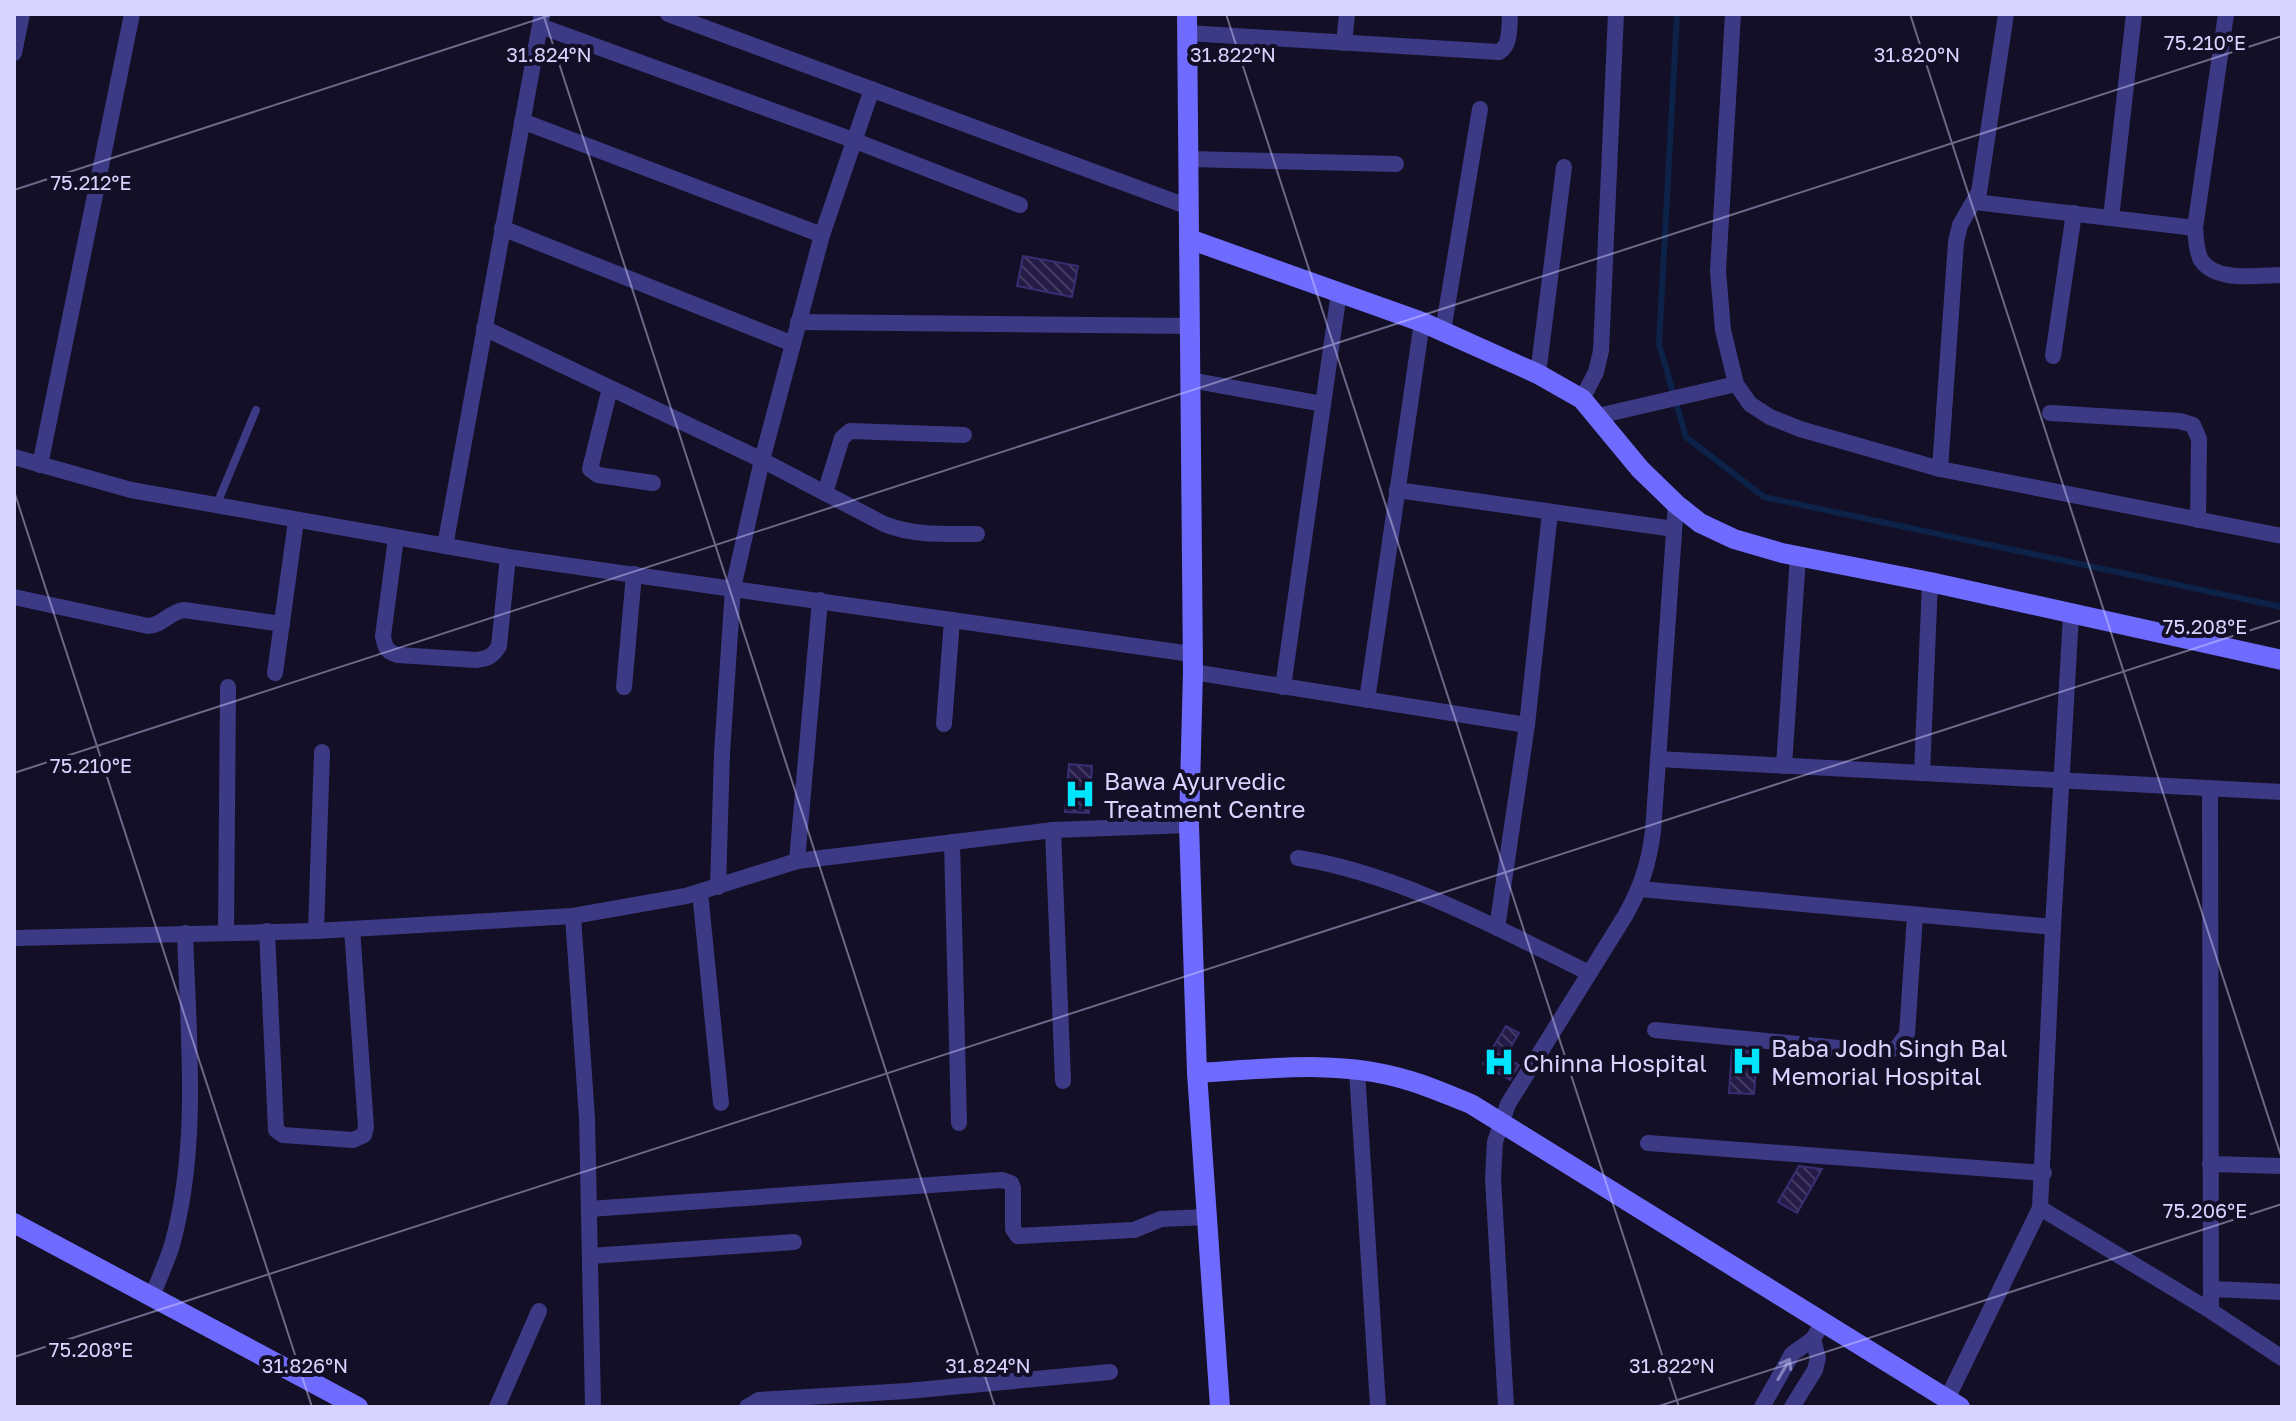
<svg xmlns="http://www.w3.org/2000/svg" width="2296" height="1421" font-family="'Golos Text',sans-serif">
	<defs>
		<pattern id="building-back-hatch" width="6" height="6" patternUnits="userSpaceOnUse" patternTransform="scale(2)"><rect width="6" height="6" fill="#241b47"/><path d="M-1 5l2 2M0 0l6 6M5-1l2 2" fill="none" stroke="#433b63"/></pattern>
	</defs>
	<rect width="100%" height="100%" fill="#130f26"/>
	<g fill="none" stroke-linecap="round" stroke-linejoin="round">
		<polyline stroke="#0c2248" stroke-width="6" points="1677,14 1659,344 1686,437 1764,497 2282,607"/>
	</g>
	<g fill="url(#building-back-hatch)" stroke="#3b2d73" stroke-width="2">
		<polygon points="1023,256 1078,266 1072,297 1017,286"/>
		<polygon points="1069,764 1092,766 1089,813 1065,812"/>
		<polygon points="1506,1026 1519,1033 1505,1057 1519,1065 1510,1080 1483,1064"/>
		<polygon points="1732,1050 1757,1052 1754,1094 1729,1093"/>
		<polygon points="1799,1166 1822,1169 1797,1213 1778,1202"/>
	</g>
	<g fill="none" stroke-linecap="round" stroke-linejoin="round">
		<polyline stroke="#3d3a85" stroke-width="8" points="216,506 256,410"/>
		<g stroke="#3d3a85" stroke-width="16">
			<polyline points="668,14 1189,207"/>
			<path d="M2226,14l-31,214c1,9 1,23 6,32 15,23 58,15 81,15"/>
			<polyline points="540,26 853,140 1020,205"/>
			<path d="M1187,33l312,19c12,-6 10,-25 11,-38"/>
			<polyline points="1344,43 1347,14"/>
			<polyline points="14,53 22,14"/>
			<polyline points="522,121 822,235"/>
			<polyline points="1189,159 1396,164"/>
			<polyline points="1975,202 2195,228"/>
			<polyline points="2111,218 2134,14"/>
			<polyline points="502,228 793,344"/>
			<polyline points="798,322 1190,326"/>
			<path d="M484,328l278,132 122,64c31,12 60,10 93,10"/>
			<polyline points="1443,331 1480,109"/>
			<polyline points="2053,356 2074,213"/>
			<polyline points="1538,374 1564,167"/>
			<polyline points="1190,380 1323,404"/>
			<polyline points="1736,384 1750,404 1770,417 1800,429 1940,469 2282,536"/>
			<polyline points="610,388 590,469 598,475 653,483"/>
			<polyline points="1582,399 1596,372 1601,351 1616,14"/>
			<polyline points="2050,413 2180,421 2193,425 2199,439 2198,520"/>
			<polyline points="1598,416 1736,384 1723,330 1718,271 1733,14"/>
			<polyline points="14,457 131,490 508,557 1191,654"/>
			<polyline points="40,465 132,14"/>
			<polyline points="1940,469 1956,242 1960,225 1979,192 2006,14"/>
			<polyline points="1397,490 1674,529"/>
			<polyline points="825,493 842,438 850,431 964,435"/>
			<path d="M396,538l-13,98c2,12 4,16 15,19l78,5c12,-1 17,-4 23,-14l9,-89"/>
			<polyline points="445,546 542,14"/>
			<path d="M14,597l134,29c15,-1 21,-14 36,-16l98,14"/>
			<polyline points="1193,672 1527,725"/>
			<polyline points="275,673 296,521"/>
			<polyline points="624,687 634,574"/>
			<polyline points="1283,687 1339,292"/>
			<polyline points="1367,700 1422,322"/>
			<polyline points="944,724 952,620"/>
			<polyline points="1658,759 2282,792"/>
			<polyline points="1784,766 1798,556"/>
			<polyline points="1922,773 1930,582"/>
			<polyline points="2210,788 2211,1311"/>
			<polyline points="1053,830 1063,1081"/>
			<polyline points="952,842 959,1123"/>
			<path d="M1298,858c102,16 199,70 291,115"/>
			<polyline points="797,861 820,600"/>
			<polyline points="718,887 722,753 733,588 762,460 822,235 872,89"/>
			<polyline points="1640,889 2053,927"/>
			<polyline points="700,892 721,1103"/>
			<polyline points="573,916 587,1118 593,1407"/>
			<polyline points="1497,928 1527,725 1550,512"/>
			<polyline points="267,931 276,1130 283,1135 353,1140 364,1135 366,1127 352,929"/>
			<polyline points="316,931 322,752"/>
			<polyline points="226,932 228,687"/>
			<polyline points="14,938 316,931 573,916 686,896 797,861 1053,830 1189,825"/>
			<polyline points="1655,1030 1879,1052 1897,1048 1907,1034 1915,915"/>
			<polyline points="1357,1071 1378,1407"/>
			<polyline points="1648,1143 2044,1173"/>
			<polyline points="2210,1164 2282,1166"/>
			<polyline points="2040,1208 2211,1311 2282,1358"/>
			<polyline points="589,1209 1002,1180 1011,1183 1013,1188 1013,1229 1018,1236 1134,1230 1161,1219 1207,1217"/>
			<polyline points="590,1256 794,1242"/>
			<polyline points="2211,1289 2282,1292"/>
			<path d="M152,1297c6,-17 15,-35 20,-52 28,-101 16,-209 13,-312"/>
			<polyline points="1947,1399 2040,1208 2053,927 2071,615"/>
			<polyline points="497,1407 539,1311"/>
			<polyline points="747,1407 759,1400 907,1391 1110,1372"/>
			<path d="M1506,1407l-13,-229 2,-36 13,-38 117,-188c16,-28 24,-53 28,-85l23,-327"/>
			<polyline points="1762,1407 1792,1354 1813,1339 1823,1322"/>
			<polyline points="1792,1407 1815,1370 1818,1358 1813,1339"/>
		</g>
		<g stroke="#6f6bff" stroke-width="20">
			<polyline points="1187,14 1193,672 1189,825 1197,1073 1220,1407"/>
			<polyline points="1189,239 1422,322 1538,374 1582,399 1640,469 1676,504 1700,523 1734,539 1782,553 1930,582 2282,660"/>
			<path d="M1197,1073c68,-4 143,-14 210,7 22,6 43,16 64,24l489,303"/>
			<polyline points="14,1223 358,1407"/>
		</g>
	</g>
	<defs><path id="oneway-shaft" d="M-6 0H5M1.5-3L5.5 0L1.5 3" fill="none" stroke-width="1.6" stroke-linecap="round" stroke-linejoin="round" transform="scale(2)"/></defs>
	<use stroke="#837fbc" href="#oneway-shaft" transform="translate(1784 1369) rotate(-60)"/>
	<path fill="none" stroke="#d9d4ff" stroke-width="2" stroke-opacity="0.45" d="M543,14l452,1393M1226,14l453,1393M1910,14l372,1145M14,190l540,-176M14,491l298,916M14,773l2268,-737M14,1357l2268,-737M1656,1407l626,-203"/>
	<defs>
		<symbol id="hospital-bare" viewBox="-9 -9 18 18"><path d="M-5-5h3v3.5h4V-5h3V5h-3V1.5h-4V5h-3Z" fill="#00e5ff" stroke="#130f26" stroke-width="2.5" paint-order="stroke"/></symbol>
	</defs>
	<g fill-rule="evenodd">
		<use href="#hospital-bare" x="1058" y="772" width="44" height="44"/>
		<use href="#hospital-bare" x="1725" y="1039" width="44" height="44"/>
		<use href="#hospital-bare" x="1477" y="1040" width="44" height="44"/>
	</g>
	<g text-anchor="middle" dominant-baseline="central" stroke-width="8" stroke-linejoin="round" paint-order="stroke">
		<g font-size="24" fill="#d9d4ff" stroke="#130f26" text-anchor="start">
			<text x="1104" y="780">Bawa Ayurvedic<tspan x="1104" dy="28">Treatment Centre</tspan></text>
			<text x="1771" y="1047">Baba Jodh Singh Bal<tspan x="1771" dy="28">Memorial Hospital</tspan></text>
			<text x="1523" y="1062">Chinna Hospital</text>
		</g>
	</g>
	<g font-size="20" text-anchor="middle" fill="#d9d4ff" stroke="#130f26" stroke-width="8" stroke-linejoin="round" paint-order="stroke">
		<text x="2205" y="50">75.210°E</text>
		<text x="549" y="62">31.824°N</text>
		<text x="1233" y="62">31.822°N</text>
		<text x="1917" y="62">31.820°N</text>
		<text x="91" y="190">75.212°E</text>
		<text x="2205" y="634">75.208°E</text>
		<text x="91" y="773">75.210°E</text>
		<text x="2205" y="1218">75.206°E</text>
		<text x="91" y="1357">75.208°E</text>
		<text x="305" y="1373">31.826°N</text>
		<text x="988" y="1373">31.824°N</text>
		<text x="1672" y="1373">31.822°N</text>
	</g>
	<rect width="2296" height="1421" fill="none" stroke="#d9d4ff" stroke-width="32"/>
</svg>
